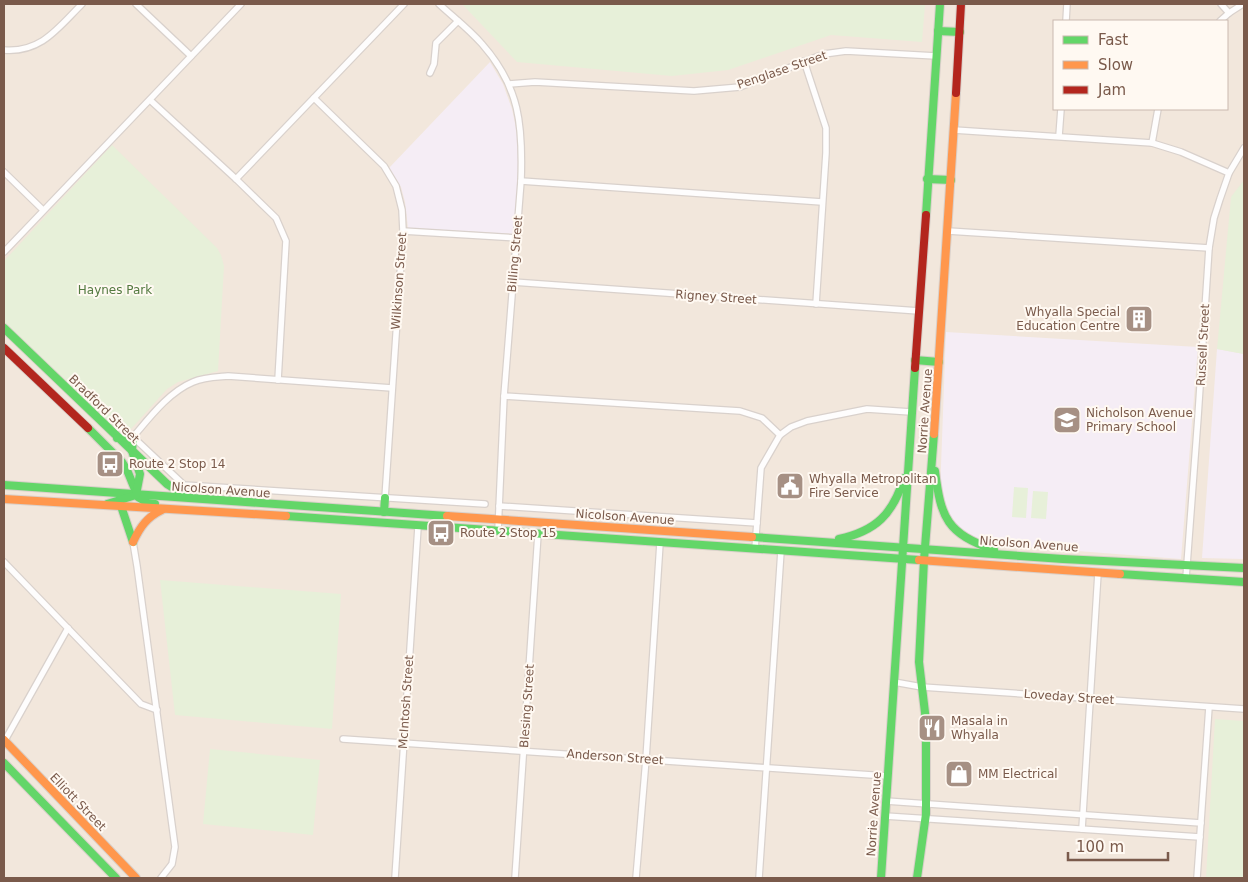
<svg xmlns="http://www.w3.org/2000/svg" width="1248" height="882" font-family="'DejaVu Sans',sans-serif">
	<rect width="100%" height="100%" fill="#f9f4ef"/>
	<path fill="#f2e7dc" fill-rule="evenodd" d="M4,4h1240v874h-1240zM1054,21h173v88h-173z"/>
	<g fill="#f5edf5">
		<polygon points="490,62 503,84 512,109 516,128 519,149 519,176 516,234 408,228 405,202 401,187 389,168"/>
		<polygon points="946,332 1198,347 1181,559 988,544 972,538 959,527 949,515 940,493"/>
		<polygon points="1217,349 1244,354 1244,559 1202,558"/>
	</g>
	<g fill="#e7f0d9">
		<polygon points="462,4 925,4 922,42 831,35 728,70 672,76 517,62"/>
		<polygon points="112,145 217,248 221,255 224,266 218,371 178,382 167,389 131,429 119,432 4,322 4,261"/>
		<polygon points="1244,180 1244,354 1217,349 1231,197"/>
		<polygon points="1014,487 1028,488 1026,518 1012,517"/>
		<polygon points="1033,491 1048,492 1046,519 1031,518"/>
		<polygon points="160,580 341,594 332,729 175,715"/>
		<polygon points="1215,719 1244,721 1244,878 1206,878"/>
		<polygon points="210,749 320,760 313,835 203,824"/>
	</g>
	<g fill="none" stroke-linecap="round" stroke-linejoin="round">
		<defs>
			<g id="street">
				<polyline points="136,4 191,56"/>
				<path d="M439,4c14,13 30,25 43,40 38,43 41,82 39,137l-17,215 -6,135"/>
				<polyline points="1221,4 1229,13"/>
				<polyline points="1066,21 1067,4"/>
				<polyline points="1220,21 1229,13 1243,4"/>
				<path d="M4,50c37,3 54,-22 78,-46"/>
				<polyline points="804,61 826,128 826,153 816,304"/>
				<polyline points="430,73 434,64 436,43 458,21"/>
				<polyline points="509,84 535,82 694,91 740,87 824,54 846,51 936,56"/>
				<polyline points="314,98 384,166 396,186 402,210 403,231 385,498"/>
				<polyline points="150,100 236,179 276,218 286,241 278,380"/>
				<polyline points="954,130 1152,143 1181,152 1229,173"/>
				<polyline points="1059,136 1061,109"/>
				<polyline points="1152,143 1158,109"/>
				<polyline points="4,172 43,210"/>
				<polyline points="236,179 404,4"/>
				<polyline points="521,181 822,202"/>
				<polyline points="403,231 517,238"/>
				<polyline points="948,231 1209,248"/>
				<polyline points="4,252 241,4"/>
				<polyline points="513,282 919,311"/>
				<path d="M392,388l-164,-12c-11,1 -24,1 -35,6 -24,10 -43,35 -60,55l51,48 301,19"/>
				<polyline points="504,396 740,411 762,418 780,435"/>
				<polyline points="499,506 757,523"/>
				<polyline points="133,542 137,566 175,847 172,864 161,878"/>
				<polyline points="755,549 761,468 780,435 791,427 807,421 867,409 911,412"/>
				<polyline points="4,562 141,704 157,710"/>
				<polyline points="1186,578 1198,417 1209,248 1214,218 1220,199 1229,173 1244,148"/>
				<polyline points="894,682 922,687 1244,709"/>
				<polyline points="343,739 887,776"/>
				<polyline points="4,742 68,628"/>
				<polyline points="886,801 1201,823"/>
				<polyline points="885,816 1200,837"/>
				<polyline points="1082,829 1098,573"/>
				<polyline points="395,878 418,527"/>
				<polyline points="515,878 538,534"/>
				<polyline points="636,878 646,759 660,543"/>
				<polyline points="759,878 781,551"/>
				<polyline points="1197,878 1209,707"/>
			</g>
			<g id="fast">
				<polyline points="938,31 960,32"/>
				<polyline points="927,179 951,180"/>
				<polyline points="926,215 940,4"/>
				<polyline points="4,328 167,484 188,497"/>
				<polyline points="915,360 939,362"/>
				<polyline points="88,428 122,462 127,470 138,497 148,503 155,504"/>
				<path d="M935,471c6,48 12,62 59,79"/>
				<polyline points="4,485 447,516"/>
				<polyline points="107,504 136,495 140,474 132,451 133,437 117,438"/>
				<polyline points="121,506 133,542"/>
				<polyline points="384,512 385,498"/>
				<polyline points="286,516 919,560"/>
				<polyline points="752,537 1063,559 1244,568"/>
				<path d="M839,539c37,-8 54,-25 65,-61"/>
				<polyline points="1120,574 1244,582"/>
				<polyline points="4,763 116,878"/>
				<polyline points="881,878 915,368"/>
				<polyline points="917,878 926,814 926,721 919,662 924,560 934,434"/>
			</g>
			<g id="slow">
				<polyline points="934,434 956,93"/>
				<polyline points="4,499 286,516"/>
				<polyline points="447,516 752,537"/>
				<path d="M133,542c7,-15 14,-25 29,-32"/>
				<polyline points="919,560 1120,574"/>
				<polyline points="4,740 136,878"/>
			</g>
			<g id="jam">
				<polyline points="956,93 961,4"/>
				<polyline points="4,348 88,428"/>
				<polyline points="915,368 926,215"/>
			</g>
		</defs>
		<use href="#street" stroke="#d9d1cc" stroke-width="8"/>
		<use href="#fast" stroke="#d9d0ca" stroke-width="10"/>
		<use href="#slow" stroke="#d9d0ca" stroke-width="10"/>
		<use href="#jam" stroke="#d9d0ca" stroke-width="10"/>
		<use href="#street" stroke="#fefdfd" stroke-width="5.5"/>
		<use href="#fast" stroke="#63d668" stroke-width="8"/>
		<use href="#slow" stroke="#ff974d" stroke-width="8"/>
		<use href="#jam" stroke="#b3261e" stroke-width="8"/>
	</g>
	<defs>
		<symbol id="building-square" viewBox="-11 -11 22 22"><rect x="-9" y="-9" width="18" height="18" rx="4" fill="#a69084" stroke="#fff9f2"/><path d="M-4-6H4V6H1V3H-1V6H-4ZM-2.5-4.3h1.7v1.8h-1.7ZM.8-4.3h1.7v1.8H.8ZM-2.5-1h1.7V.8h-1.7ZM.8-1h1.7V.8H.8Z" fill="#fff"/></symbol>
		<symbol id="school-square" viewBox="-11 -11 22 22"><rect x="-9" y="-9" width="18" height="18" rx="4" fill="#a69084" stroke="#fff9f2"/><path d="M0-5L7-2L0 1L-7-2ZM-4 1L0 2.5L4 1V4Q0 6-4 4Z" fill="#fff"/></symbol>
		<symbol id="bus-square" viewBox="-11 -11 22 22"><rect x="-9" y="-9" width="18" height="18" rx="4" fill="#a69084" stroke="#fff9f2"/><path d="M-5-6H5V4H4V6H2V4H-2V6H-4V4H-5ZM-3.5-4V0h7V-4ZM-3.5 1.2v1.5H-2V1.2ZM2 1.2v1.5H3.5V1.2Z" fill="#fff"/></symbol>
		<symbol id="civic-square" viewBox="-11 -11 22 22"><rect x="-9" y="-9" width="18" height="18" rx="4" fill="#a69084" stroke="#fff9f2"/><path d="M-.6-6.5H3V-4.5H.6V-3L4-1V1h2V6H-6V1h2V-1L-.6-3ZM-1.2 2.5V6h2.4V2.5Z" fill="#fff"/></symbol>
		<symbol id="restaurant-square" viewBox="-11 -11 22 22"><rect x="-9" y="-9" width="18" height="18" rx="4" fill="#a69084" stroke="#fff9f2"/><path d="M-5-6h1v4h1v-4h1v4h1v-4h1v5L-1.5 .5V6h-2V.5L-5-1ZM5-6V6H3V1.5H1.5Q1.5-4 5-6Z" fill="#fff"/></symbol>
		<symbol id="shop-square" viewBox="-11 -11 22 22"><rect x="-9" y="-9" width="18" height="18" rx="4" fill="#a69084" stroke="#fff9f2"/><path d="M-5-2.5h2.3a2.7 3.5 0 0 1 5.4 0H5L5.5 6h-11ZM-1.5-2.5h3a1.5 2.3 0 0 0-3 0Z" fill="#fff"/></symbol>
	</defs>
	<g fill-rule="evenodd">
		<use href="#building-square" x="1123" y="303" width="32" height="32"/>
		<use href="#school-square" x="1051" y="404" width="32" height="32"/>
		<use href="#bus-square" x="94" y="448" width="32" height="32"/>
		<use href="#civic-square" x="774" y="470" width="32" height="32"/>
		<use href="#bus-square" x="425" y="517" width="32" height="32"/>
		<use href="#restaurant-square" x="916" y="712" width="32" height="32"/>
		<use href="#shop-square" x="943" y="758" width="32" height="32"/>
	</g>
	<g text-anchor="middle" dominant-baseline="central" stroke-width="4" stroke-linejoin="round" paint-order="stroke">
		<g font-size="12" fill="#7a5a4b" stroke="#fff9f2">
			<text transform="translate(782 70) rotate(-19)">Penglase Street</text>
			<text transform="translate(515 254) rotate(-85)">Billing Street</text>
			<text transform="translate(399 281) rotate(-86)">Wilkinson Street</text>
			<text transform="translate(716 297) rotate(4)">Rigney Street</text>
			<text transform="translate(1203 345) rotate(-87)">Russell Street</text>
			<text transform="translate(104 409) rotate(44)">Bradford Street</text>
			<text transform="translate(925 411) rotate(-86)">Norrie Avenue</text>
			<text transform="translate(221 490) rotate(4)">Nicolson Avenue</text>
			<text transform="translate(625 517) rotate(4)">Nicolson Avenue</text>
			<text transform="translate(1029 544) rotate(4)">Nicolson Avenue</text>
			<text transform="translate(1069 697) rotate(4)">Loveday Street</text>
			<text transform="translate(406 702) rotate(-86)">McIntosh Street</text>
			<text transform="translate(527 706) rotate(-86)">Blesing Street</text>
			<text transform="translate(615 757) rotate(4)">Anderson Street</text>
			<text transform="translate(78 802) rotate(46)">Elliott Street</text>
			<text transform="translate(874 814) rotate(-86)">Norrie Avenue</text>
		</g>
		<g font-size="12" fill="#547a40" stroke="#fff9f2">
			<text x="115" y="290">Haynes Park</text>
		</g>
		<g font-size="12" fill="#7a5a4b" stroke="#fff9f2" text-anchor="start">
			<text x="1120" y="312" text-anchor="end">Whyalla Special<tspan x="1120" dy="14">Education Centre</tspan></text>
			<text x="1086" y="413">Nicholson Avenue<tspan x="1086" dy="14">Primary School</tspan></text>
			<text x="129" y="464">Route 2 Stop 14</text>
			<text x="809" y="479">Whyalla Metropolitan<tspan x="809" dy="14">Fire Service</tspan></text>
			<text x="460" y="533">Route 2 Stop 15</text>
			<text x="951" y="721">Masala in<tspan x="951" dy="14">Whyalla</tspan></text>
			<text x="978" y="774">MM Electrical</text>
		</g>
	</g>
	<rect width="1248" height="882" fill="none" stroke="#7a5a4b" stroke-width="10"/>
	<rect x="1053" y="20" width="175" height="90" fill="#fff9f2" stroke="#cab9af"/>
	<rect x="1063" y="36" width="25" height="8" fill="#63d668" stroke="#cab9af"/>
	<text x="1098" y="45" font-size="15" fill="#7a5a4b">Fast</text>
	<rect x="1063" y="61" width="25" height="8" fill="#ff974d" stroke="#cab9af"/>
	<text x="1098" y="70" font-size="15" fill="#7a5a4b">Slow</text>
	<rect x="1063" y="86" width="25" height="8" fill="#b3261e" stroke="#cab9af"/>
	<text x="1098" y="95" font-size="15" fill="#7a5a4b">Jam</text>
	<path d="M1068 852v8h100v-8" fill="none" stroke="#7a5a4b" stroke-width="2.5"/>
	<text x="1076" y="852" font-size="15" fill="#7a5a4b" stroke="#fff9f2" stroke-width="4" paint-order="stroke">100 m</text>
</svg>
